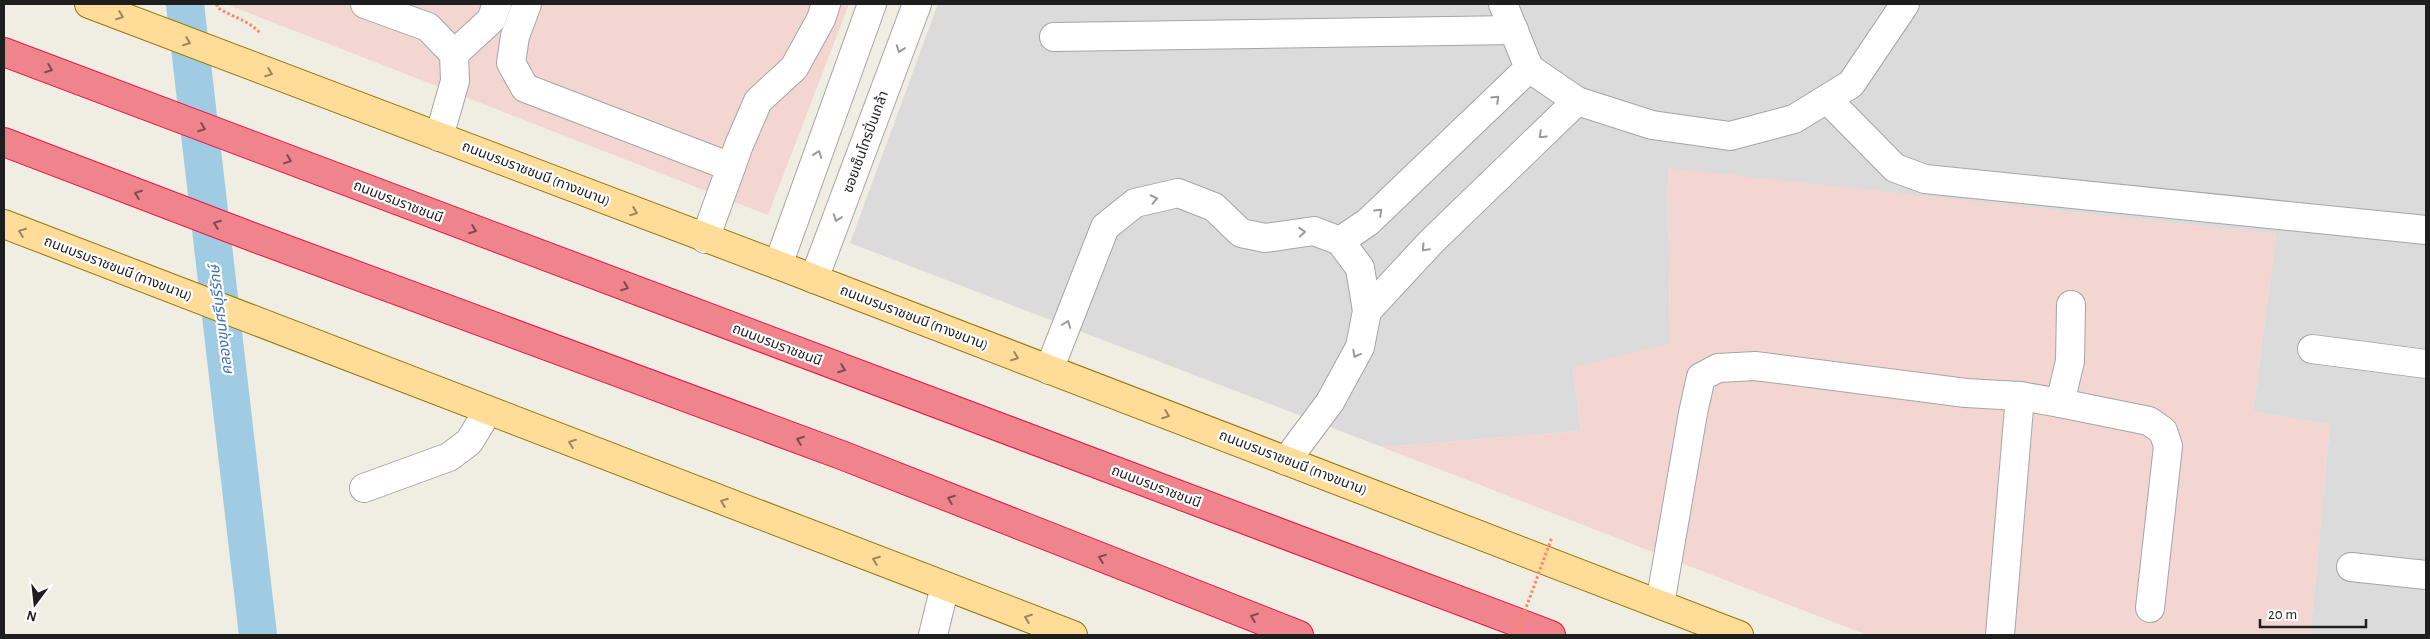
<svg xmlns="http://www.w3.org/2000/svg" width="2430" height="639" font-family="'Alegreya Sans','Noto Sans Thai',sans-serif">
	<rect width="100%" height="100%" fill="#f0ede3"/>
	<polygon fill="#dcdbdb" points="938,4 2426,4 2426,635 2310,635 2330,424 2253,412 2276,234 1668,169 1670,344 1573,368 1581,431 1382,447 850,243"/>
	<g fill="#f3d6d1">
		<polygon points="226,4 849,4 768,215"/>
		<polygon points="1668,168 2276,234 2253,412 2330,424 2310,635 1867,635 1382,447 1581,431 1573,367 1670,344"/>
	</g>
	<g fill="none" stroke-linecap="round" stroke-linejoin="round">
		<polyline stroke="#9fcce2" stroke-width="38" points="185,4 258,635"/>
		<defs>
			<g id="minor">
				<polyline points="365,4 428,27 454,54 455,81 439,137"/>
				<polyline points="527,4 515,36 511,63 525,88 731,167"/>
				<polyline points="1503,4 1529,68 1577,101 1652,125 1730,136 1794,119 1851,84 1905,4"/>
				<polyline points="1054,37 1514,30"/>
				<polyline points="454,54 491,20 497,4"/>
				<polyline points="1827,99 1895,168 1925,179 2426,230"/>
				<polyline points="705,239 739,145 758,101 794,68 821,19 826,4"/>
				<polyline points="1340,241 1368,222 1529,68"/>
				<polyline points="778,265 872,4"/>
				<polyline points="814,279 917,4"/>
				<polyline points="1367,311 1431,242 1577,101"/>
				<polyline points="2312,349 2426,364"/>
				<polyline points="1049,370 1105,227 1135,203 1178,193 1214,207 1241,233 1265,238 1314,231 1340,241 1360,268 1367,311 1360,347 1330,402 1286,461"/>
				<polyline points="2060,403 2149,421 2163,431 2168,446 2150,608"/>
				<polyline points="364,488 449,457 469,442 488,411"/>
				<polyline points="2351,567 2426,575"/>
				<polyline points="1660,604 1693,413 1701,377 1718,368 1755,366 1966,393 2020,396 2060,403 2070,361 2071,305"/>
				<polyline points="933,635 945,586"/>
				<polyline points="2000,635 2020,396"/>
			</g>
			<g id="major">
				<polyline points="89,4 778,265 1739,635"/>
				<polyline points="4,224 1073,635"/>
			</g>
			<g id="highway">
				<polyline points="4,52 1551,635"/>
				<polyline points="4,142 250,236 844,456 1299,635"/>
			</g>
		</defs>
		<use href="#minor" stroke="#a5a5a5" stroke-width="30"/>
		<use href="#major" stroke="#987500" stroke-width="30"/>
		<use href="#highway" stroke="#eb1448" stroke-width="30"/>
		<path stroke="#ff8565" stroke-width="3" stroke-dasharray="2.5 2.5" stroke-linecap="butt" d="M217,4v3c16,11 30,12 43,26"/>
		<use href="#minor" stroke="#fff" stroke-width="28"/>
		<use href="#major" stroke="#fd9" stroke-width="28"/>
		<use href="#highway" stroke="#ef848d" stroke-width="28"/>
		<polyline stroke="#ff8565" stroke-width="3" stroke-dasharray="2.5 2.5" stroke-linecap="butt" points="1516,635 1552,537"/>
	</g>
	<defs><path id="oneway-chevron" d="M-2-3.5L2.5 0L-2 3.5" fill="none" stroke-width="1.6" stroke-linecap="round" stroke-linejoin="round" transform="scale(1.25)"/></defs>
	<g stroke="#9a8762">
		<use href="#oneway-chevron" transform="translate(120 16) rotate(21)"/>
		<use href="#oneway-chevron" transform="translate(187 42) rotate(21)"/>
		<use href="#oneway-chevron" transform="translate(269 73) rotate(21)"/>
		<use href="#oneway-chevron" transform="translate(634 212) rotate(21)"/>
		<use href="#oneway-chevron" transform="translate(22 232) rotate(-159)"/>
		<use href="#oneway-chevron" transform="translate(1015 357) rotate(21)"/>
		<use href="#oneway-chevron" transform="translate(1166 415) rotate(21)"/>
		<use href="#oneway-chevron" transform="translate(572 443) rotate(-159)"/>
		<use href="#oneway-chevron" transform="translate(724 502) rotate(-159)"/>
		<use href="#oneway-chevron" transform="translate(876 560) rotate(-159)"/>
		<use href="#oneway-chevron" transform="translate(1028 618) rotate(-159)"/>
	</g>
	<g stroke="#9a9a9a">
		<use href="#oneway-chevron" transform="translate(900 49) rotate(110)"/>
		<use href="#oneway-chevron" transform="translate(1496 99) rotate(-44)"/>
		<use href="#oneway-chevron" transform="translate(1542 135) rotate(136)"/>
		<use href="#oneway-chevron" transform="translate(818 154) rotate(-70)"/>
		<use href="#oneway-chevron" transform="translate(1154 199) rotate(-12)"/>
		<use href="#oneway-chevron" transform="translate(1379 212) rotate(-44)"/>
		<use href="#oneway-chevron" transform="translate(837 218) rotate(110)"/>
		<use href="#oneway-chevron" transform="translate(1302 232) rotate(-5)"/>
		<use href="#oneway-chevron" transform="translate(1425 248) rotate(133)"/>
		<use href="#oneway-chevron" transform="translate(1067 324) rotate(-69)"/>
		<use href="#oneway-chevron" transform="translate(1356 354) rotate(119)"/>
	</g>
	<g stroke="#7c4c50">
		<use href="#oneway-chevron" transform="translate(49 69) rotate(21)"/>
		<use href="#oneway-chevron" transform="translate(202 128) rotate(21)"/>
		<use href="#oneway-chevron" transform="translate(288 160) rotate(21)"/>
		<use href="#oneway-chevron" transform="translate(138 194) rotate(-159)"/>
		<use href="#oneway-chevron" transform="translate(217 224) rotate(-159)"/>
		<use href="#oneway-chevron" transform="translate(473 230) rotate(21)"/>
		<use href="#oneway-chevron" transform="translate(625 287) rotate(21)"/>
		<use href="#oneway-chevron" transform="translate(842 369) rotate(21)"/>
		<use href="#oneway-chevron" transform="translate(800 440) rotate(-160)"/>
		<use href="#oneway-chevron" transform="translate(951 499) rotate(-159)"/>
		<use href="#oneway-chevron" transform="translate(1102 558) rotate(-159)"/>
		<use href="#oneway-chevron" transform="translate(1254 617) rotate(-159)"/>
	</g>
	<g text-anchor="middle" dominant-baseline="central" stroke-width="4.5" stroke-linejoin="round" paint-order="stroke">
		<g font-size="14" fill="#1e1e1e" stroke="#fff">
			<text transform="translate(866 142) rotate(-70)">ซอยเซ็นโทรปิ่นเกล้า</text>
			<text transform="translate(536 174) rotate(21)">ถนนบรมราชชนนี (ทางขนาน)</text>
			<text transform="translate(398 202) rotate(21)">ถนนบรมราชชนนี</text>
			<text transform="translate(118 269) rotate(21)">ถนนบรมราชชนนี (ทางขนาน)</text>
			<text transform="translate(914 318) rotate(21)">ถนนบรมราชชนนี (ทางขนาน)</text>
			<text transform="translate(777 345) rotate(21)">ถนนบรมราชชนนี</text>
			<text transform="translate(1293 463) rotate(21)">ถนนบรมราชชนนี (ทางขนาน)</text>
			<text transform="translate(1156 487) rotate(21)">ถนนบรมราชชนนี</text>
		</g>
		<g font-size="15" font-style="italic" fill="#4170b7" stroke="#fff">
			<text transform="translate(221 320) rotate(-97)">คลองขุนศรีบุรีรักษ์</text>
		</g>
	</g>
	<rect width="2430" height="639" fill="none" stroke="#1e1e1e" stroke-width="10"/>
	<g transform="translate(35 604) rotate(195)" stroke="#ffffff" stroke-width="4" paint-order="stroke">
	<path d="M0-4L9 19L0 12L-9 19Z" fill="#1e1e1e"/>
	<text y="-8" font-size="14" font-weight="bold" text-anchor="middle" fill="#1e1e1e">N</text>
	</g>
	<path d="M2260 619v8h106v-8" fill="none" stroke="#1e1e1e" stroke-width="2.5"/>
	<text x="2268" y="619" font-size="15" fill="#1e1e1e" stroke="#ffffff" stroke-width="4" paint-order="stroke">20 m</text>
</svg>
